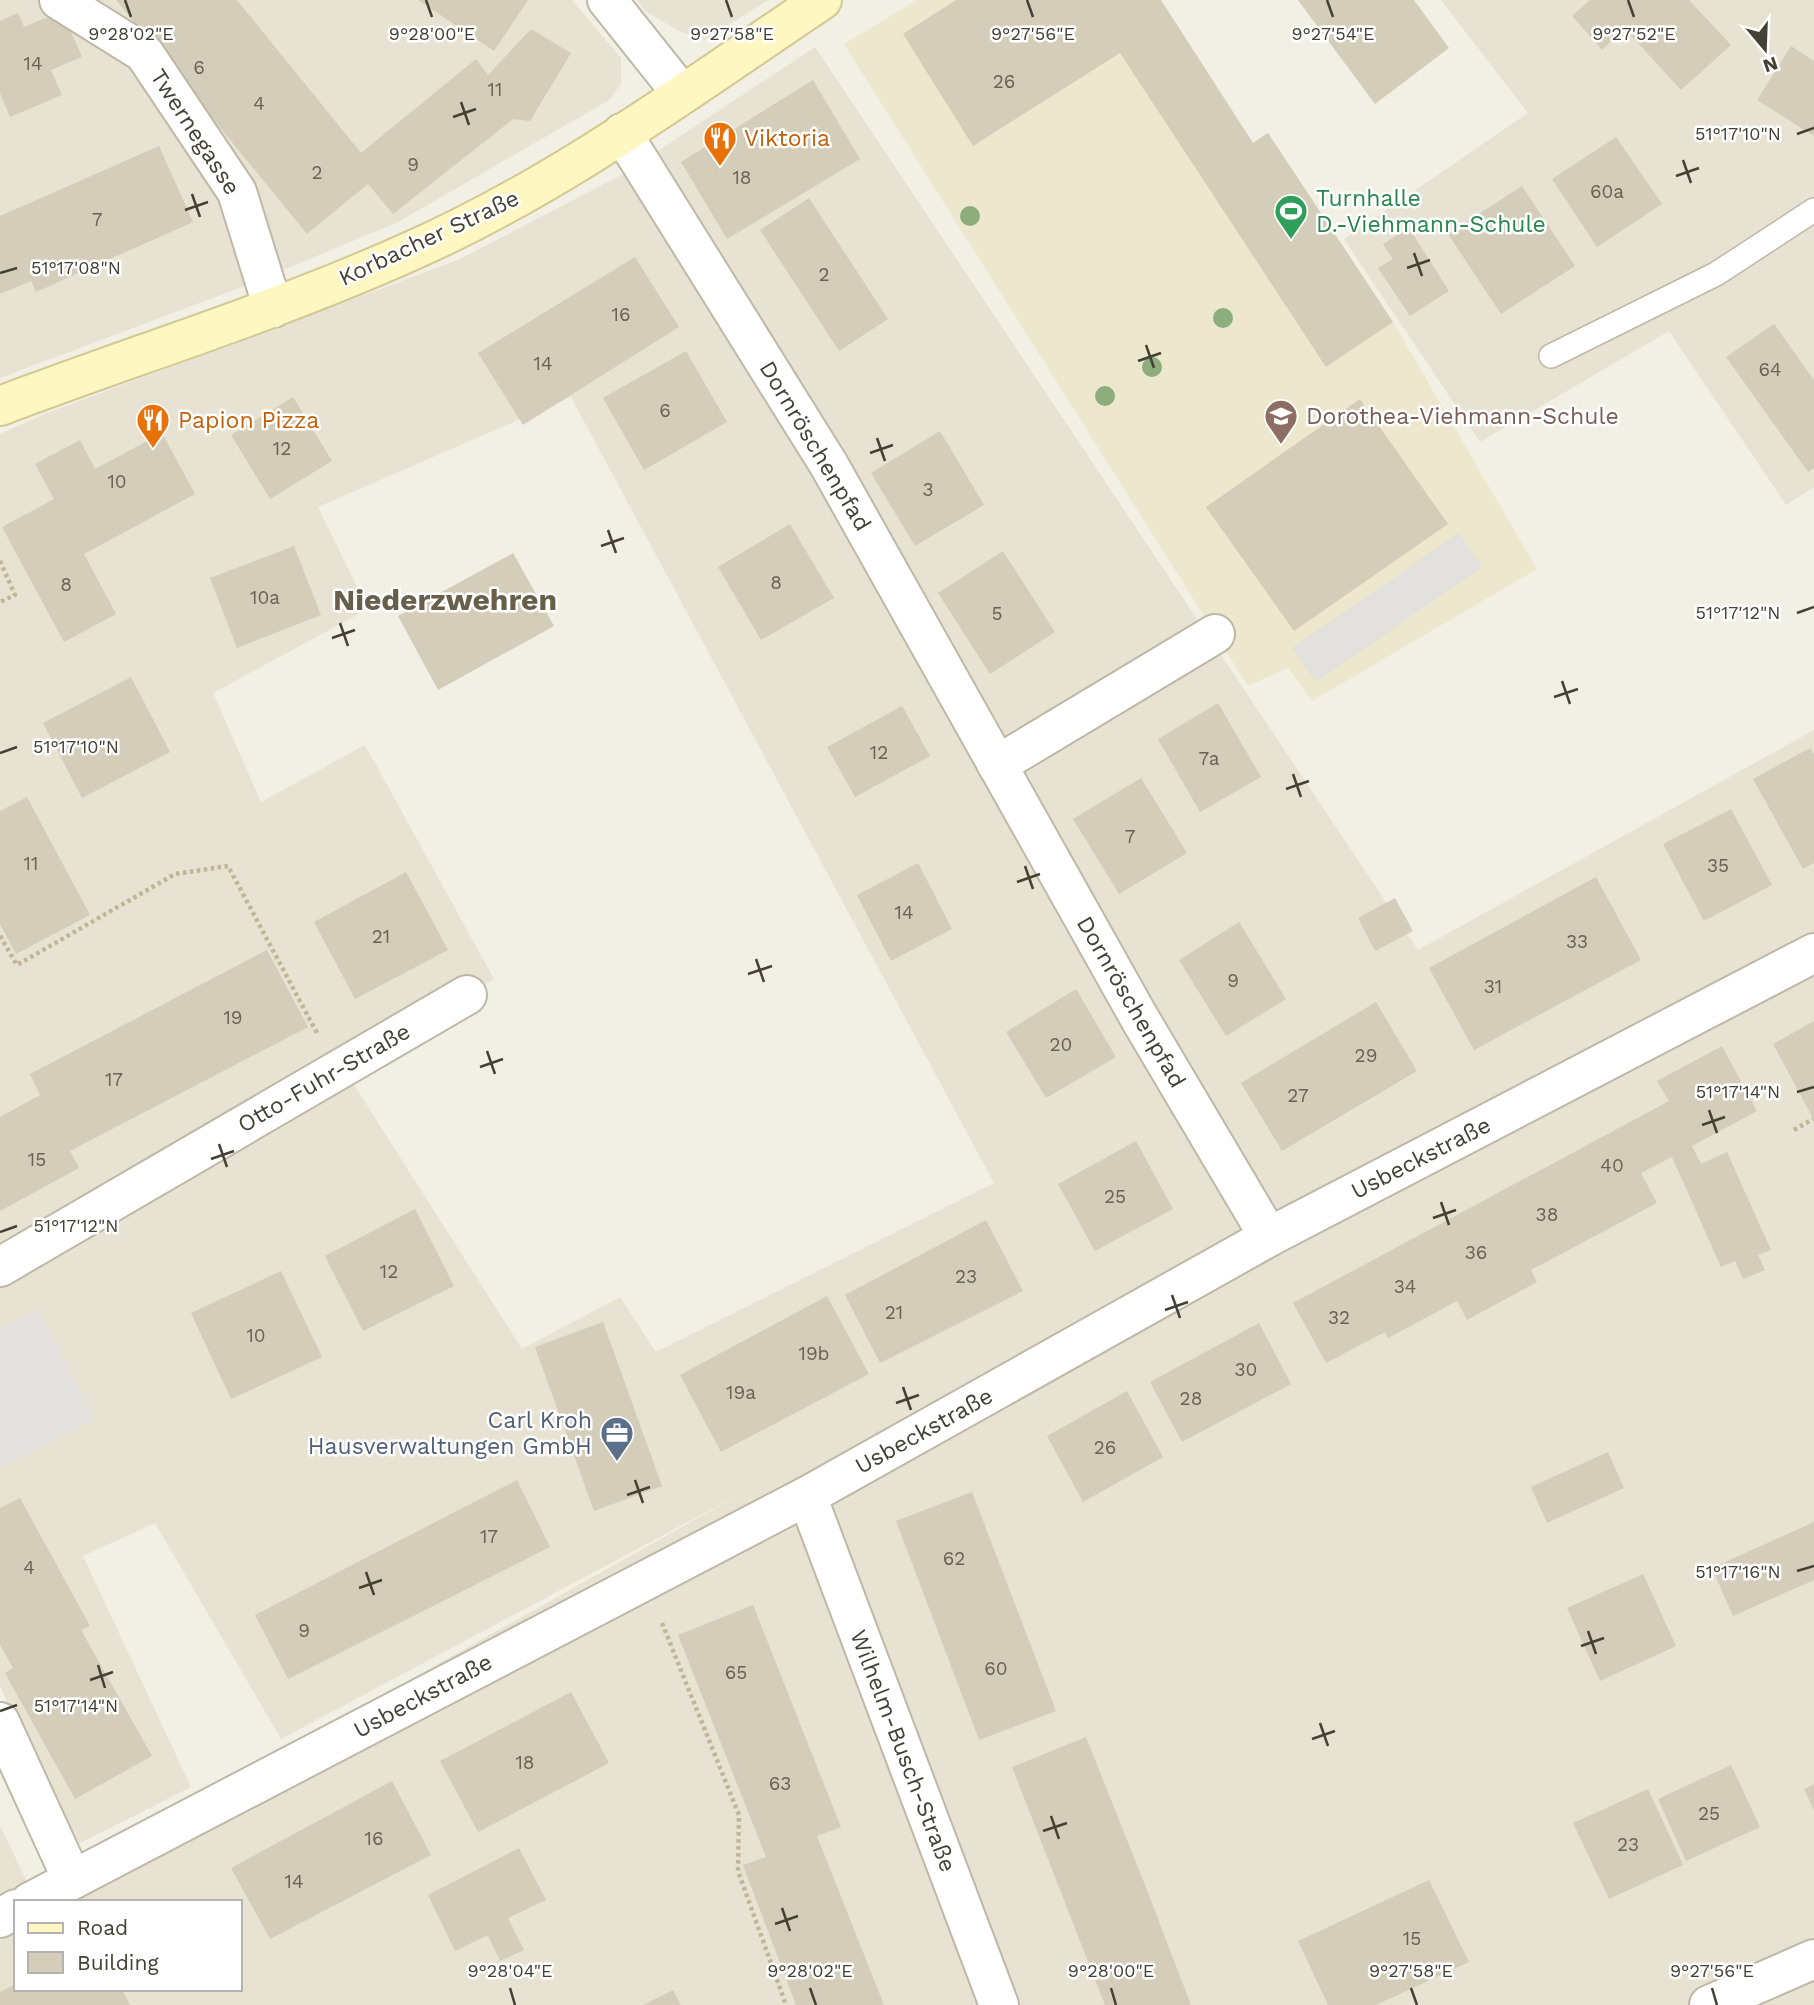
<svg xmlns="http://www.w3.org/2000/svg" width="1814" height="2005" font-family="'Work Sans',sans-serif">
	<rect width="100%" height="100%" fill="#f2f0e4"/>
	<g fill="#e7e2d2" fill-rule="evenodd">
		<polygon points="0,0 572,0 621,58 621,84 609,100 398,222 250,284 0,378"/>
		<polygon points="637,0 768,0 705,40 679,31 645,11"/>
		<polygon points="1441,0 1814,0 1814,487 1786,505 1669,331 1480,442 1344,239 1528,113"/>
		<path d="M815,47l603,903 396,-220v1275h-1814v-179l32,66 714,-401 -465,248 -126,-216 -72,33 108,231 -119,60 -72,-161v-403l349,-206 173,272 98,-52 36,55 338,-169 -423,-786 -253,110 50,102 -155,84 48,109 104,-57 129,234 -494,288v-833l47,-21 411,-153 167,-87zM16,1902h224v87h-224z"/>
	</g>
	<polygon fill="#ece7cd" points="917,0 1161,0 1253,143 1268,133 1393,322 1537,569 1312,701 1288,668 1248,686 844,44"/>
	<g fill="#e3e1dd">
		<polygon points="1459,533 1482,567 1316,682 1292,648"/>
		<polygon points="38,1310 94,1419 0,1468 0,1329"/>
	</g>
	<g fill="#d4cdb9">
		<polygon points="116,0 237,0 361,153 476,59 488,75 531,29 571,53 530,121 513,119 393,214 368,184 307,234"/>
		<polygon points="418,0 528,0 494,51"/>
		<polygon points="956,0 1161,0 1253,143 1268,133 1393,322 1326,367 1120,53 973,146 903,34"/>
		<polygon points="1298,0 1414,0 1449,48 1375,104"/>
		<polygon points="1590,0 1689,0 1731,45 1681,90 1625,29 1602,50 1572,16"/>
		<polygon points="62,11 82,57 51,70 62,95 10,117 0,93 0,21 18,13 24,27"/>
		<polygon points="1791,46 1814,61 1814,136 1757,100"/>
		<polygon points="813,80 860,159 727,239 681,162"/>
		<polygon points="1616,137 1662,204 1597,247 1552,179"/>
		<polygon points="159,146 193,222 36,292 31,281 0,294 0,216"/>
		<polygon points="1522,186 1575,266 1501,314 1448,234"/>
		<polygon points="809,198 888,319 839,351 760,230"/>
		<polygon points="1409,228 1449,291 1410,316 1378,268 1393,259 1383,244"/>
		<polygon points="635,257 679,327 523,425 478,353"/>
		<polygon points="1774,324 1814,380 1814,468 1808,472 1726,357"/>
		<polygon points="686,351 727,422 644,470 603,398"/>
		<polygon points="293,397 332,461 270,499 231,435"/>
		<polygon points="1360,399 1448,524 1294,631 1206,507"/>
		<polygon points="940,431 984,505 915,546 871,473"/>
		<polygon points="162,433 195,494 84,554 116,614 64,642 2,527 54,499 35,464 80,440 95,469"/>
		<polygon points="790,524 834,598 761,640 718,567"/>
		<polygon points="294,546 321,615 237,648 210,578"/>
		<polygon points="1003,551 1055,632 990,674 938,593"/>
		<polygon points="513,553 554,626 438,690 398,616"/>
		<polygon points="131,677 170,752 82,798 43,723"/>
		<polygon points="1218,703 1261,777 1200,812 1158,739"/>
		<polygon points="902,706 930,756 855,797 827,747"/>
		<polygon points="1810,748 1814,754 1814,863 1803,869 1753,779"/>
		<polygon points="1141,778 1187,853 1119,894 1073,819"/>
		<polygon points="27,797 90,915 16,954 0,924 0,811"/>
		<polygon points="1731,809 1772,885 1704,921 1663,844"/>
		<polygon points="918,863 952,929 891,961 857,895"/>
		<polygon points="406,872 448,950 355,999 314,922"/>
		<polygon points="1596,877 1641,960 1474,1050 1429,968"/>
		<polygon points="1395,898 1413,931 1375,951 1358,918"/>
		<polygon points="1239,922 1286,999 1226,1036 1179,960"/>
		<polygon points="267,950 308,1027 70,1151 79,1168 0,1211 0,1117 40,1095 30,1074"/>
		<polygon points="1076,989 1116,1057 1046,1098 1006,1032"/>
		<polygon points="1376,1002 1417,1071 1282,1151 1241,1083"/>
		<polygon points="1814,1021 1814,1120 1773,1044"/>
		<polygon points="1722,1046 1757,1111 1692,1146 1701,1164 1727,1152 1771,1250 1758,1255 1765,1270 1743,1279 1735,1261 1721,1267 1672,1157 1641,1173 1657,1203 1531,1270 1537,1282 1467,1320 1457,1301 1388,1338 1385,1332 1326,1363 1293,1303 1669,1101 1657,1081"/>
		<polygon points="1136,1141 1173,1209 1095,1251 1058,1184"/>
		<polygon points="415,1209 454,1286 363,1331 325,1256"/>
		<polygon points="986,1220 1023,1291 880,1363 845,1295"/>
		<polygon points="281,1271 322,1357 231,1399 191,1313"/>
		<polygon points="827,1296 869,1374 721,1452 680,1375"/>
		<polygon points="603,1322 662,1486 594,1511 535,1347"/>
		<polygon points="1259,1323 1291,1384 1182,1442 1150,1382"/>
		<polygon points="1127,1391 1163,1457 1083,1502 1047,1436"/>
		<polygon points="1608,1452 1624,1488 1547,1523 1531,1487"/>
		<polygon points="517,1480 550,1547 288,1679 255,1615"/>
		<polygon points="972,1492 1056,1711 979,1740 896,1521"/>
		<polygon points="20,1498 90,1626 81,1630 152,1756 75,1799 5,1673 13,1668 0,1645 0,1508"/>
		<polygon points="1814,1522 1814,1580 1733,1616 1712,1568"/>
		<polygon points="1643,1574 1676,1646 1600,1681 1567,1608"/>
		<polygon points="753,1605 841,1827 817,1836 884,2005 796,2005 743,1865 766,1857 678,1635"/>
		<polygon points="571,1692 609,1763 478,1832 440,1761"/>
		<polygon points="1086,1737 1143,1880 1191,2005 1105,2005 1012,1767"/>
		<polygon points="1731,1765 1760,1827 1686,1861 1658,1799"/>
		<polygon points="392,1781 431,1855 270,1939 231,1868"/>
		<polygon points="1814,1784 1814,1810 1804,1789"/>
		<polygon points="1648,1789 1683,1865 1609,1899 1573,1823"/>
		<polygon points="519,1848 546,1900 508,1918 524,1950 500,1961 488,1935 455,1951 428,1895"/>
		<polygon points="1429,1880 1469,1962 1376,2005 1328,2005 1298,1941"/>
		<polygon points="16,1984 16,1989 122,1989 130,2005 0,2005 0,1992"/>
		<polygon points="673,1990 681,2005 643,2005"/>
	</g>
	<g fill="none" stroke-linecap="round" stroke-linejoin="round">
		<defs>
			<polyline id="lane" points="1551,356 1716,274 1814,210"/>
			<g id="street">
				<polyline points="59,0 144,53 237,192 273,308"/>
				<polyline points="607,0 682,94"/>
				<polyline points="622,133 829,465 1140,1019 1269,1237"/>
				<polyline points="997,765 1215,634"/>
				<polyline points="0,1267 467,995"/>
				<polyline points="807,1496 999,2005"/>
				<polyline points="0,1722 72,1879"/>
				<polyline points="30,1902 807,1496 1269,1237 1814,953"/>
				<polyline points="0,1918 16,1909"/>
				<polyline points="1709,2005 1814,1959"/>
			</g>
			<path id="secondary" d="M0,406c137,-52 278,-95 411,-155 147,-65 278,-162 411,-251"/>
		</defs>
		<use href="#lane" stroke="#beb8a7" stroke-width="26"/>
		<use href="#street" stroke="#beb8a7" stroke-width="42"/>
		<use href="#secondary" stroke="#d4c993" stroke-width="42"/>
		<g stroke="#c0b697" stroke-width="4.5" stroke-dasharray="3.5 3.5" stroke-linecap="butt">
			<polyline points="0,561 15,595 0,602"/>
			<polyline points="0,936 17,965 175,874 228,866 317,1033"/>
			<polyline points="1794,1130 1813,1119"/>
			<polyline points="662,1623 739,1815 738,1871 786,2005"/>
		</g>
		<use href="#lane" stroke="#fff" stroke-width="23"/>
		<use href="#street" stroke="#fff" stroke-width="38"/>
		<use href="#secondary" stroke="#fff7c2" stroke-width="38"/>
	</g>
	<g fill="#8ead7c">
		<circle cx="970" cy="216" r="10"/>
		<circle cx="1223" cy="318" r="10"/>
		<circle cx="1152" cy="367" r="10"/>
		<circle cx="1105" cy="396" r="10"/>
	</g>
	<path fill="none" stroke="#454034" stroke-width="2.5" d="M125,0l6,17M426,0l6,17M726,0l6,17M1027,0l6,17M1327,0l6,17M1628,0l6,17M461,102l8,23M453,117l23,-8M1797,134l17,-6M1683,160l8,23M1676,176l23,-8M192,194l8,23M185,210l23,-8M1414,253l8,23M1407,268l23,-8M0,273l17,-5M1146,345l8,23M1138,361l23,-8M877,438l8,23M870,453l23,-8M608,530l8,23M601,546l23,-8M1797,613l17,-6M340,623l8,23M332,638l23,-8M1562,681l8,23M1554,697l24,-8M0,753l17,-6M1293,774l8,23M1286,789l23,-8M1025,866l8,23M1017,882l23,-8M756,959l8,23M748,974l24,-8M487,1051l8,23M480,1067l23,-8M1797,1092l17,-5M1709,1110l8,23M1702,1125l23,-8M219,1144l8,23M211,1159l23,-8M1441,1202l8,23M1433,1218l23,-8M0,1232l17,-6M1172,1295l8,23M1165,1310l23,-8M903,1387l8,23M896,1403l23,-8M635,1480l8,23M627,1495l23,-8M1797,1571l17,-5M366,1572l8,23M359,1588l23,-8M1588,1631l8,23M1581,1646l23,-8M98,1665l7,23M90,1680l23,-8M0,1711l17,-6M1320,1723l8,23M1312,1739l23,-8M1051,1816l8,23M1043,1831l24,-8M782,1908l8,23M775,1924l23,-8M510,1988l5,17M810,1988l6,17M1111,1988l5,17M1411,1988l6,17M1712,1988l5,17"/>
	<defs>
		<symbol id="restaurant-pin" viewBox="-11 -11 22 30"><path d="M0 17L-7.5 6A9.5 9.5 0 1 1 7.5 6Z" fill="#e8710a" stroke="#fff"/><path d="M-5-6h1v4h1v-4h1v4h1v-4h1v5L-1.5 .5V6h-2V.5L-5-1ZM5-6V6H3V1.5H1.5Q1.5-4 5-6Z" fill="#fff"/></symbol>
		<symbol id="stadium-pin" viewBox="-11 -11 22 30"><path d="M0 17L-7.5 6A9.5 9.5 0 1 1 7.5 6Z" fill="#2e9e5b" stroke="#fff"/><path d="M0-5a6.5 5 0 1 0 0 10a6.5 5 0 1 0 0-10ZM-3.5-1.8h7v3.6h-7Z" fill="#fff"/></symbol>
		<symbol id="school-pin" viewBox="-11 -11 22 30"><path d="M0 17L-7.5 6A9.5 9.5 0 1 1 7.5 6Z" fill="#8d6e63" stroke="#fff"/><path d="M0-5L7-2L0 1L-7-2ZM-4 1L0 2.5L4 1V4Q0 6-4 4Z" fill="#fff"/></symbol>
		<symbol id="office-pin" viewBox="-11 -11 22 30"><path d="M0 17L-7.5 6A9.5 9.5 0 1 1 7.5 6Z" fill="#5c6f8a" stroke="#fff"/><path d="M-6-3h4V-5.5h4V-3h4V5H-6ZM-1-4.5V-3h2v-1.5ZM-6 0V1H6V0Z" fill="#fff"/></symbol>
	</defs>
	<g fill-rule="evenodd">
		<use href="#restaurant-pin" x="701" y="119" width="38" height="52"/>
		<use href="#stadium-pin" x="1272" y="192" width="38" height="52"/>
		<use href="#school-pin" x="1262" y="397" width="38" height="52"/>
		<use href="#restaurant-pin" x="134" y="401" width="38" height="52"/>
		<use href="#office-pin" x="598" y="1414" width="38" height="52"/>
	</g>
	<g text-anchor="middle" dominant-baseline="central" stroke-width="5" stroke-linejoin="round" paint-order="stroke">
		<g font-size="19" fill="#696355">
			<text x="33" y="63">14</text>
			<text x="199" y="67">6</text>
			<text x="1004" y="81">26</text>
			<text x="495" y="89">11</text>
			<text x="259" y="103">4</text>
			<text x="413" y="164">9</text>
			<text x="317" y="172">2</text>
			<text x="742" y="177">18</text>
			<text x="1607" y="191">60a</text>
			<text x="97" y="219">7</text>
			<text x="824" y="274">2</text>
			<text x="621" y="314">16</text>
			<text x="543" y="363">14</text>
			<text x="1770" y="369">64</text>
			<text x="665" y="410">6</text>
			<text x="282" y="448">12</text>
			<text x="117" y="481">10</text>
			<text x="928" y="489">3</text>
			<text x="776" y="582">8</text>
			<text x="66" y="584">8</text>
			<text x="265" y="597">10a</text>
			<text x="997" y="613">5</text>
			<text x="879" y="752">12</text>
			<text x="1209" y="758">7a</text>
			<text x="1130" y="836">7</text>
			<text x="31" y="863">11</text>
			<text x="1718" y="865">35</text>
			<text x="904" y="912">14</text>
			<text x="381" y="936">21</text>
			<text x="1577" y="941">33</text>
			<text x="1233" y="980">9</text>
			<text x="1493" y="986">31</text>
			<text x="233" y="1017">19</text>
			<text x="1061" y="1044">20</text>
			<text x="1366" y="1055">29</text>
			<text x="114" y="1079">17</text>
			<text x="1298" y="1095">27</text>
			<text x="37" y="1159">15</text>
			<text x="1612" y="1165">40</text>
			<text x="1115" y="1196">25</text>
			<text x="1547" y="1214">38</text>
			<text x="1476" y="1252">36</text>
			<text x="389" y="1271">12</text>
			<text x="966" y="1276">23</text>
			<text x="1405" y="1286">34</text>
			<text x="894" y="1312">21</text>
			<text x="1339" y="1317">32</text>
			<text x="256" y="1335">10</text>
			<text x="814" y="1353">19b</text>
			<text x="1246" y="1369">30</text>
			<text x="741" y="1392">19a</text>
			<text x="1191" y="1398">28</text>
			<text x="1105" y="1447">26</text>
			<text x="489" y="1536">17</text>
			<text x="954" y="1558">62</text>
			<text x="29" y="1567">4</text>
			<text x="304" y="1630">9</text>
			<text x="996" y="1668">60</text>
			<text x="736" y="1672">65</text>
			<text x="525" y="1762">18</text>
			<text x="780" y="1783">63</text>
			<text x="1709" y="1813">25</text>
			<text x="374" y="1838">16</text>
			<text x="1628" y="1844">23</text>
			<text x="294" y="1881">14</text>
			<text x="1412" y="1938">15</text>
		</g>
		<g font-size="23" fill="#454034" stroke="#fff">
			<text transform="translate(195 132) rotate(57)">Twernegasse</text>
			<text transform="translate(429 238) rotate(-25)">Korbacher Straße</text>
			<text transform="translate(815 446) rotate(59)">Dornröschenpfad</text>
			<text transform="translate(1131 1002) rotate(60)">Dornröschenpfad</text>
			<text transform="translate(324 1078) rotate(-30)">Otto-Fuhr-Straße</text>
			<text transform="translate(1421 1158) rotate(-27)">Usbeckstraße</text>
			<text transform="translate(924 1431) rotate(-29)">Usbeckstraße</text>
			<text transform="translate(423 1696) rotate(-28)">Usbeckstraße</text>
			<text transform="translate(903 1751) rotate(69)">Wilhelm-Busch-Straße</text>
		</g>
		<g font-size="23" fill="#c56008" stroke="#fff" text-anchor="start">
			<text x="744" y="138">Viktoria</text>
			<text x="178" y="420">Papion Pizza</text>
		</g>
		<g font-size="23" fill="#27864d" stroke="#fff" text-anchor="start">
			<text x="1316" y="198">Turnhalle<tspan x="1316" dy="26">D.-Viehmann-Schule</tspan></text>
		</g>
		<g font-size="23" fill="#785e54" stroke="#fff" text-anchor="start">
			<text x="1306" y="416">Dorothea-Viehmann-Schule</text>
		</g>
		<g font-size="23" fill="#4e5e75" stroke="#fff" text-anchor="end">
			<text x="592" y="1420">Carl Kroh<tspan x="592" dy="26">Hausverwaltungen GmbH</tspan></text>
		</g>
		<g font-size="30" font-weight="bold" fill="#685f4b" stroke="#fff">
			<text x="445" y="599">Niederzwehren</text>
		</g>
	</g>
	<g font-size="18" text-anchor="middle" fill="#454034" stroke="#fff" stroke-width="5" stroke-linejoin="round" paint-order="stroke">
		<text x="131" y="40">9°28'02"E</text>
		<text x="432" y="40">9°28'00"E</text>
		<text x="732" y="40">9°27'58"E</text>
		<text x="1033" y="40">9°27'56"E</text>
		<text x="1333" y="40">9°27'54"E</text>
		<text x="1634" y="40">9°27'52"E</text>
		<text x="1738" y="140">51°17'10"N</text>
		<text x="76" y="274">51°17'08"N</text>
		<text x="1738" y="619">51°17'12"N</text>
		<text x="76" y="753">51°17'10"N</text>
		<text x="1738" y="1098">51°17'14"N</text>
		<text x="76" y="1232">51°17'12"N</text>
		<text x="1738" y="1578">51°17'16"N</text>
		<text x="76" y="1712">51°17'14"N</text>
		<text x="510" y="1977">9°28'04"E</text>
		<text x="810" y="1977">9°28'02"E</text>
		<text x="1111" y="1977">9°28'00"E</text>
		<text x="1411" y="1977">9°27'58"E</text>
		<text x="1712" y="1977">9°27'56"E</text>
	</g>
	<rect x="14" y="1900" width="228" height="91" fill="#ffffff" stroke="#b5b3ae" stroke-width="2"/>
	<rect x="28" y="1923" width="35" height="10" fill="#fff7c2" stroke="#b5b3ae" stroke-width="2"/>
	<text x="77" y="1935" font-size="21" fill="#454034">Road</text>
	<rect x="28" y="1952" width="35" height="21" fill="#d4cdb9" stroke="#b5b3ae" stroke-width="2"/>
	<text x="77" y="1970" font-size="21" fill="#454034">Building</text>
	<g transform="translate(1765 49) rotate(161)" stroke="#ffffff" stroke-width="5" paint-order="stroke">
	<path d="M0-5L12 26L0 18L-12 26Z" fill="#454034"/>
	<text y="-10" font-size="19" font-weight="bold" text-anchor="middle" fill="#454034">N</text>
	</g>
</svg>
